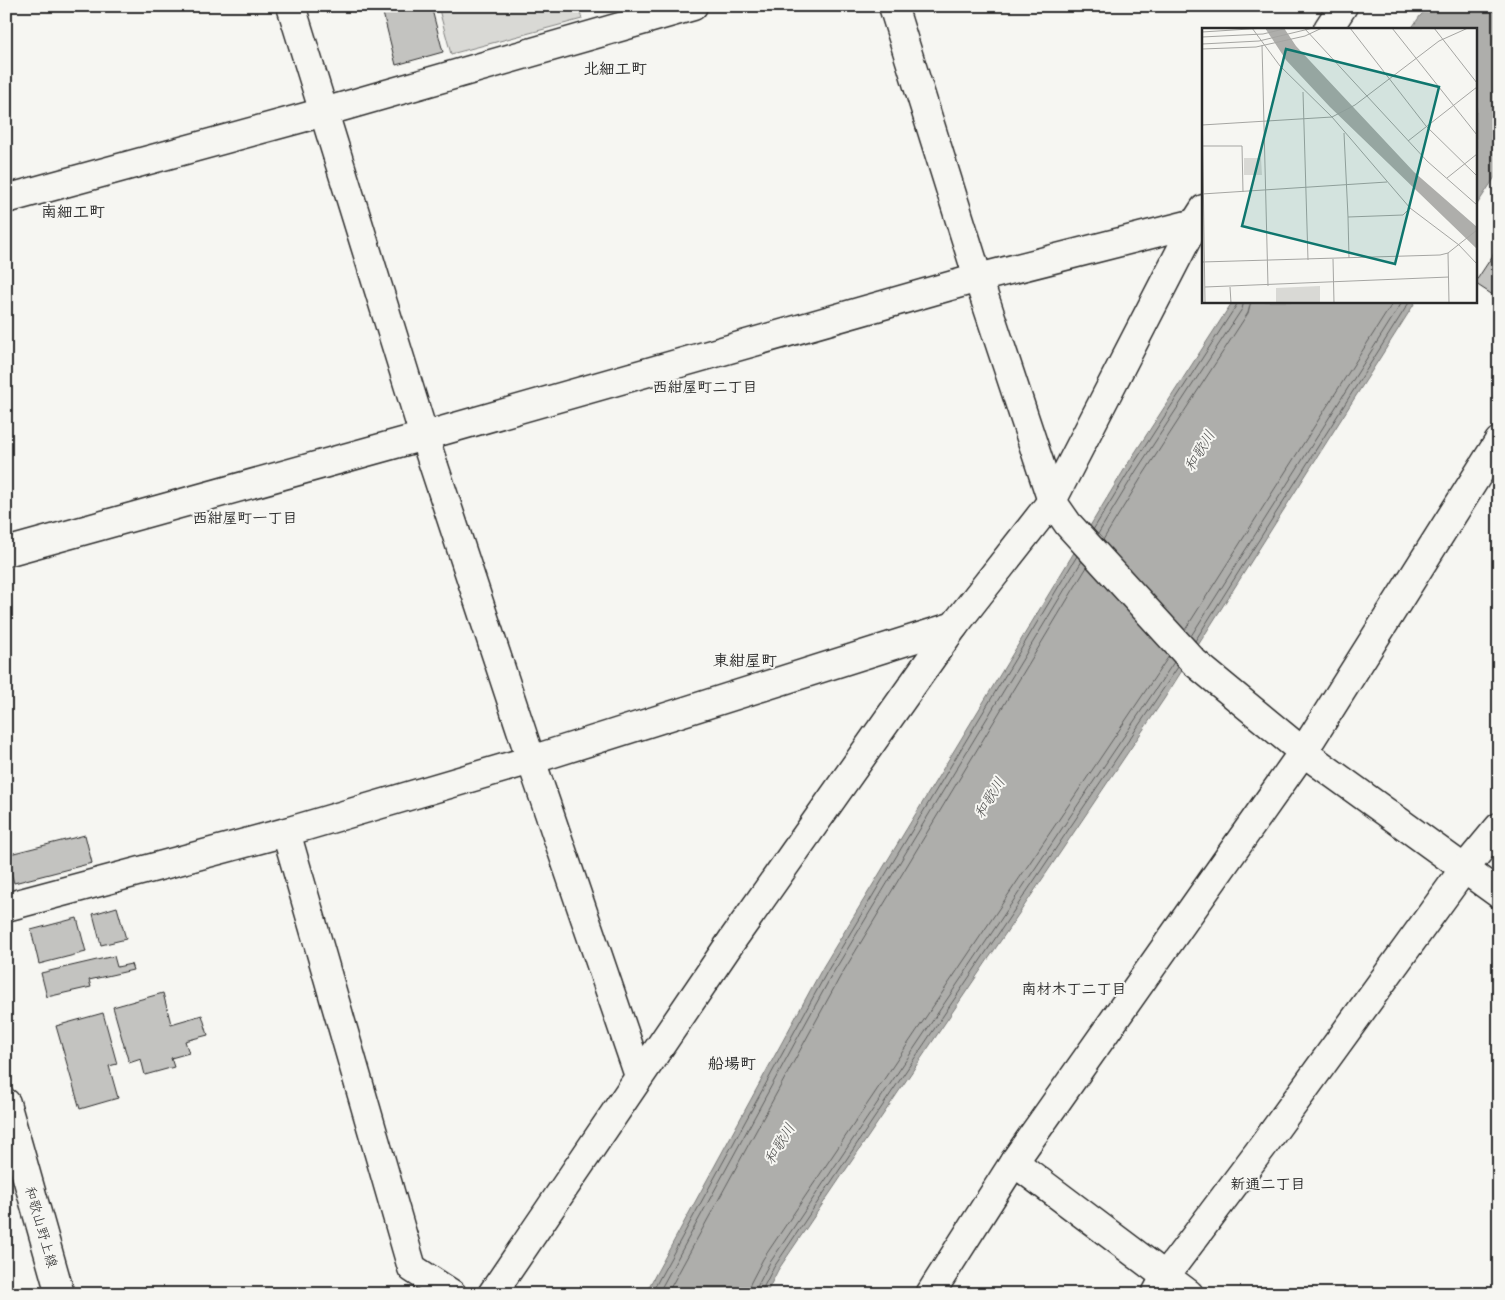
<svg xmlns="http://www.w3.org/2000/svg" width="1505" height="1300" font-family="'Balsamiq Sans','Klee One',sans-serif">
	<rect width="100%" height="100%" fill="#f6f6f2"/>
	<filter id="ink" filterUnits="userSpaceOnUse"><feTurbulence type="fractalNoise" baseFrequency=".02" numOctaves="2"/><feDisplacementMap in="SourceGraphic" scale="10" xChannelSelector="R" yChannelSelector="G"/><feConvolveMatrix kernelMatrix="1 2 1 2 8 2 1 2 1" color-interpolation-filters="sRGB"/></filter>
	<g filter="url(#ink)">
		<polygon fill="#d9d9d5" stroke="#828280" points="438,6 578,6 582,19 451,54"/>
		<g fill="#aeaeab" stroke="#7a7a78">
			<polygon points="1430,6 1499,6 1499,171 1476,206 1476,29 1411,29 1420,16"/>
			<polygon points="1233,301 1416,301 1164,699 778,1270 766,1294 645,1294 823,967 1127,465"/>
		</g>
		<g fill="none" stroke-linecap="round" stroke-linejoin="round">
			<g stroke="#5f5f5e" stroke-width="1">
				<polyline points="1093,530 1131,468 1236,306 1237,301"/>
				<polyline points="1098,534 1136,471 1242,309 1244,301"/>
				<polyline points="1103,540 1143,475 1248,313 1251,301"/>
				<polyline points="1185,630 1394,301"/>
				<polyline points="1191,636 1403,301"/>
				<polyline points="1195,641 1410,301"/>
				<polyline points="651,1294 828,970 1077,556"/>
				<polyline points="658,1294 833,973 1082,561"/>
				<polyline points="667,1294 840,977 1087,567"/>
				<polyline points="748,1294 750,1284 763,1259 1169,656"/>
				<polyline points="756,1294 757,1287 769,1264 1174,662"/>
				<polyline points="762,1294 762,1290 774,1267 1178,667"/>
			</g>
		</g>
		<g fill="#c3c3c0" stroke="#2b2b2b">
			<polygon points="407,6 431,6 443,52 396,65 383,13"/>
			<polygon points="1499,246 1499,299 1476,284 1476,281"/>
			<polygon points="85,835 92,863 14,883 6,855"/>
			<polygon points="117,907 126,939 101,945 93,914"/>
			<polygon points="77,918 86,952 39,964 31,930"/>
			<polygon points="114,956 117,967 131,964 133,970 89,980 91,987 47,997 41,973"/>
			<polygon points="163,993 171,1024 202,1015 208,1035 185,1041 189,1053 171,1058 174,1067 145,1075 141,1059 129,1063 113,1007"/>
			<polygon points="103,1013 117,1064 109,1066 118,1098 80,1109 56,1026"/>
		</g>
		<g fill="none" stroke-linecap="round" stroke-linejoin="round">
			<defs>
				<g id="minor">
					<polyline points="291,6 424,436 531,760 639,1076"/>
					<polyline points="893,6 978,278 1052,501 1068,524 1194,662 1303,752 1499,894"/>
					<polyline points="1328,29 1343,6"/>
					<polyline points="6,199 324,112 693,6"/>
					<polyline points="6,552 424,436 978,278 1195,223"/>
					<polyline points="286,832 531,760 954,626"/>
					<polyline points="6,907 286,832 412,1268 452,1294"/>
					<polyline points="1014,1162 1189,1294"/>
					<polyline points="492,1294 733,939 954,626 1052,501 1195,223 1204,209"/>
					<polyline points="930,1294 1014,1162 1303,752 1499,441"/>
					<polyline points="1156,1294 1166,1275 1263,1146 1464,869 1499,827"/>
				</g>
				<polyline id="major" points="6,1103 60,1294"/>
			</defs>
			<use href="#minor" stroke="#2b2b2b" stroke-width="31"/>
			<use href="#major" stroke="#2b2b2b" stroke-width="31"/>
			<use href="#minor" stroke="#f6f6f2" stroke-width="28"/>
			<use href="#major" stroke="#f6f6f2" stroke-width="28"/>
		</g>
	</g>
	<g text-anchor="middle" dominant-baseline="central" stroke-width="4" stroke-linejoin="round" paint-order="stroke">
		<g font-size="14" fill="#2b2b2b" stroke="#f6f6f2">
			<text transform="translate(41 1227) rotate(74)">和歌山野上線</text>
		</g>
		<g font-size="15" font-weight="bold" fill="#2b2b2b" stroke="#f6f6f2">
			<text x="705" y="387">西紺屋町二丁目</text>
			<text x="245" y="518">西紺屋町一丁目</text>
			<text x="1074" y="989">南材木丁二丁目</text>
			<text x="1268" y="1184">新通二丁目</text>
		</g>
		<g font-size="15" font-style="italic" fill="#525251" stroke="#f6f6f2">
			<text transform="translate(1200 451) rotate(-59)">和歌川</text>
			<text transform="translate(990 798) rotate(-59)">和歌川</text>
			<text transform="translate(780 1144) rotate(-59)">和歌川</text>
		</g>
		<g font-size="16" font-weight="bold" fill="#2b2b2b" stroke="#f6f6f2">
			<text x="615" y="69">北細工町</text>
			<text x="73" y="212">南細工町</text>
			<text x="745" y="661">東紺屋町</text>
			<text x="732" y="1064">船場町</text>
		</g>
	</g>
	<g transform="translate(1202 28)">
		<rect width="275" height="275" fill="#f6f6f2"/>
		<path d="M42,130h17l1,17h-18zM118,258v17h-44v-15z" fill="#d9d9d5"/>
		<path d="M63,0h19l12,18 118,126 63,55v22l-147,-142 -44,-47z" fill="#aeaeab"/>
		<path fill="none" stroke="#a5a5a2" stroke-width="1" d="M50,0l28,38 52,51 78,91 49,37 18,19M148,0l76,98 51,50M190,0l85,107M232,0l43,55M103,1l122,132 50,44M0,4l63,-4M0,9l61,-3 25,-6M0,16l57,-3 54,-13M60,17l6,241M0,21l54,-2 49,-11 17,-8M101,64l5,168M0,70l3,205M0,97l130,-8 23,-12 84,-64 29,-13M142,105l4,84M206,113l69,-54M1,118h39l1,46M245,150l30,-24M0,166l185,-12M246,225l1,50M147,230l-1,-41 55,-2 7,-7M131,231l1,44M0,234l238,-7 8,-2 29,-23M3,259l244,-10M28,259l1,16"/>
		<path fill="#0f766e" fill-opacity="0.15" stroke="#0f766e" stroke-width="2.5" d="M84,21l153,38 -44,177 -153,-38z"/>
		<rect width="275" height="275" fill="none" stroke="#2b2b2b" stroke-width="2.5"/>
	</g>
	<rect width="1505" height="1300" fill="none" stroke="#f6f6f2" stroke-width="25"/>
	<rect x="12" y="12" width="1480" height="1275" fill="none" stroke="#2b2b2b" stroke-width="2" filter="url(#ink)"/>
</svg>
